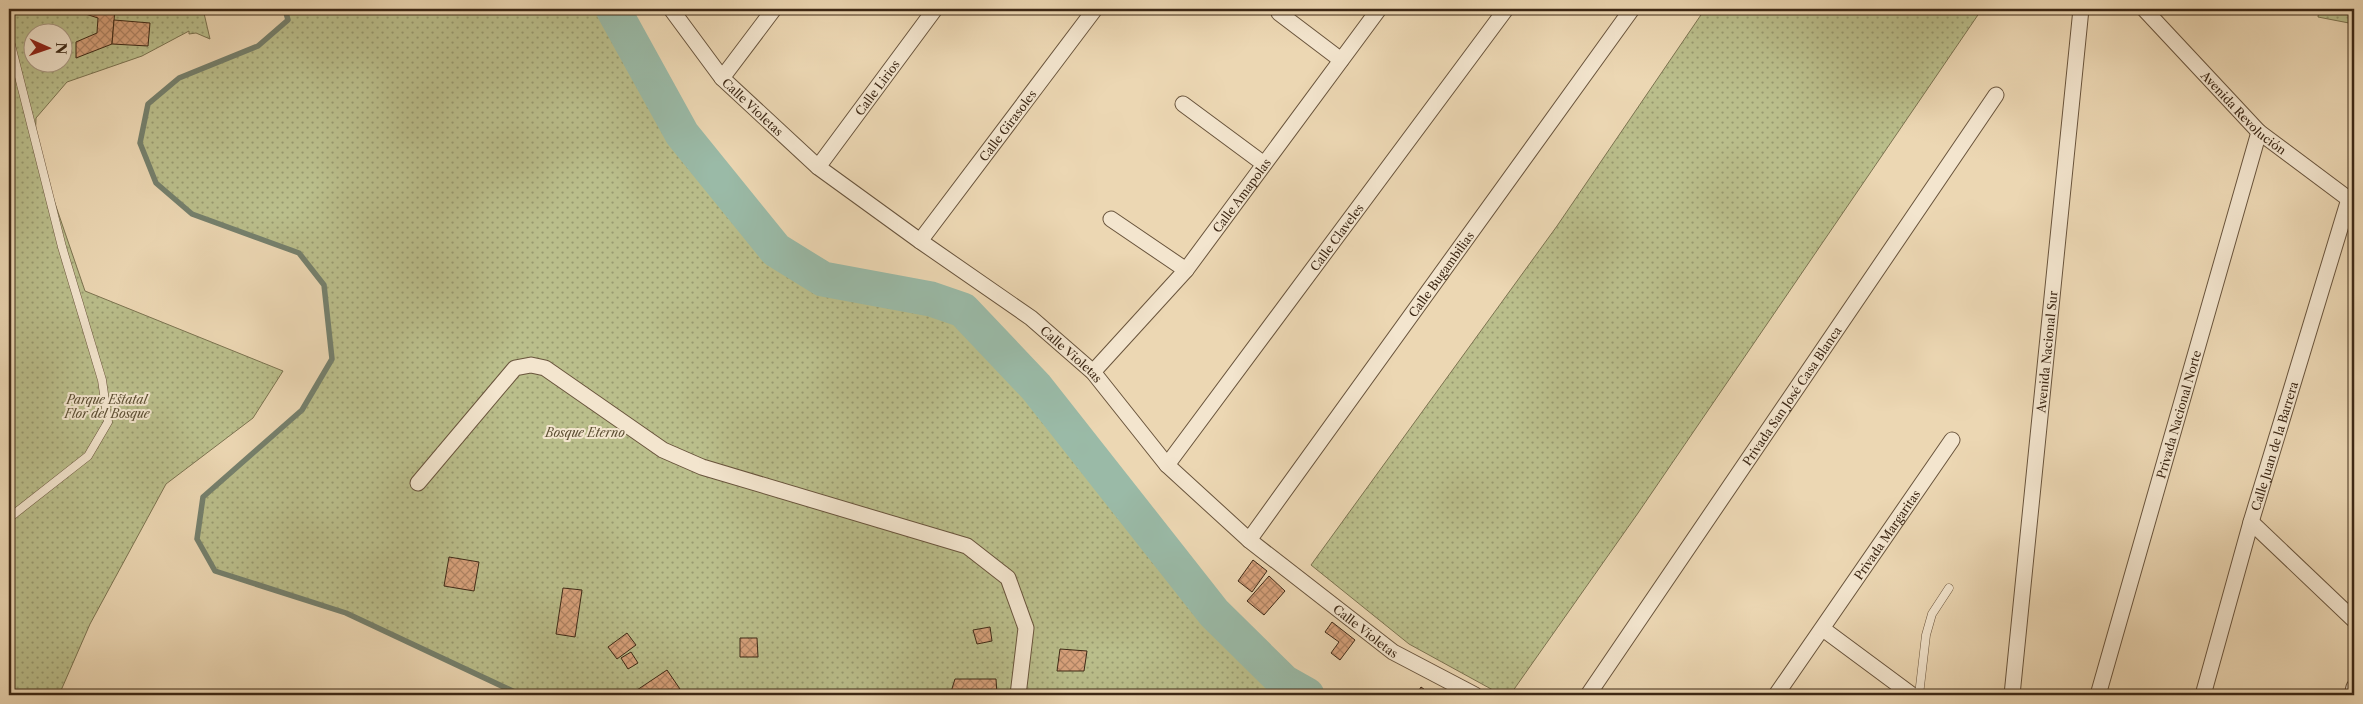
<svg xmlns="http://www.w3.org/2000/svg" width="2363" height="704" font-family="'Libre Caslon Text',serif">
	<defs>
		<pattern id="park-dots" width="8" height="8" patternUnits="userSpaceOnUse" patternTransform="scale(1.25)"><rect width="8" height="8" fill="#babe8b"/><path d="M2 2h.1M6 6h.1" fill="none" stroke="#989a70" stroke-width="1.8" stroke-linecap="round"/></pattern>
		<pattern id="building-cross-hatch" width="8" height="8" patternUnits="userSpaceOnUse" patternTransform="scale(1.25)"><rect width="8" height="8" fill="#d8a27c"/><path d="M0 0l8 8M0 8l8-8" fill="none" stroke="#b08464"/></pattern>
	</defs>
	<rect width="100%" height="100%" fill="#ecd7b3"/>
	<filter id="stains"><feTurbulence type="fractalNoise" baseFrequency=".004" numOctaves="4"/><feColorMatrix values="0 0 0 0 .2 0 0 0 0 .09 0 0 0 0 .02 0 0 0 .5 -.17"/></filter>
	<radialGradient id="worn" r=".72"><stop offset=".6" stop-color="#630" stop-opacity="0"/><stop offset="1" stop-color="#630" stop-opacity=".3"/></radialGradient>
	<g fill="url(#park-dots)" stroke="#7c7350" fill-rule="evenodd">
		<path d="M9,9h194l7,30 -14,-6 -7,1v-3l-47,25 -75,26 -31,36 -1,27 50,146 198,80 -30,47 -87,66 -76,140 -31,71h-50zM32,32h30v30h-30z"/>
		<polygon points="285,9 613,9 682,134 776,250 824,279 931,299 963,310 1036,387 1214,613 1284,682 1306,695 521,695 346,613 215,571 197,539 203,497 302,410 332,359 324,285 299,253 192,214 156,183 140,143 148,104 179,78 258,46 288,20"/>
		<polygon points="1705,9 1982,9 1638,513 1510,695 1502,695 1409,644 1311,565 1557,226"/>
		<polygon points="2319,9 2354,9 2354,24 2318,17"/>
	</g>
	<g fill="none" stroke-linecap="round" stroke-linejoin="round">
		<polyline stroke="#75806d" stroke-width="5.5" points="285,9 288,20 258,46 179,78 148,104 140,143 156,183 192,214 299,253 324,285 332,359 302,410 203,497 197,539 215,571 346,613 521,695"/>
		<polyline stroke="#9abaa7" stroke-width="35" points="613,9 682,134 776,250 823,279 931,299 963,310 1036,387 1214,613 1284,682 1307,695"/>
	</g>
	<g fill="url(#building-cross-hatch)" stroke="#3d2815">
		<polygon points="70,9 115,9 112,44 76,58 76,42 97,33 98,18"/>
		<polygon points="114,20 150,23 148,46 112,44"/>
		<polygon points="449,557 479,562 474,591 444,586"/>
		<polygon points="1253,560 1267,571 1252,592 1238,581"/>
		<polygon points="1269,576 1285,591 1264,615 1247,601"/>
		<polygon points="563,588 582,590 575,637 556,634"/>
		<polygon points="1332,622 1355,640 1340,660 1331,653 1339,642 1325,632"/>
		<polygon points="990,627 992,641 977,644 973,630"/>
		<polygon points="627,633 636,645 617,659 608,647"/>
		<polygon points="740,638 757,638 758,657 740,657"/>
		<polygon points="1060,649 1087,651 1084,671 1057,671"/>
		<polygon points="631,652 638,663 628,669 621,658"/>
		<polygon points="667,670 682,692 678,695 641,695 637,690"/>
		<polygon points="955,679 996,679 997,695 950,695"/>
		<polygon points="1421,687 1432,695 1416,695"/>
	</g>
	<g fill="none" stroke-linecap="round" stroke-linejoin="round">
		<defs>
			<g id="service">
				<polyline points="9,37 62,247 102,380 108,422 88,456 9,518"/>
				<polyline points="1919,695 1926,635 1932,614 1949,588"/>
			</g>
			<g id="minor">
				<path id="s1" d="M671,9l51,69 96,89 102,74 111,77 62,54 74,93 82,75 144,112 82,43"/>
				<path id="s2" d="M2144,9l115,123 95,71"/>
				<polyline points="1279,13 1341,60"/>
				<polyline points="722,78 774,9"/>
				<polyline points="1183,104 1264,164"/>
				<path id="s3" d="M818,167l117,-158"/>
				<polyline points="1111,219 1186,270"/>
				<path id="s4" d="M920,241l175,-232"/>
				<path id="s5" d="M1093,372l93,-102 193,-261"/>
				<path id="s6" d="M1167,465l339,-456"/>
				<polyline points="418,483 515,368 531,365 545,368 663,450 702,467 967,546 1008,578 1026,628 1018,695"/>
				<polyline points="2251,522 2354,620"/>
				<path id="s7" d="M1249,540l383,-531"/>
				<polyline points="1823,629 1912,695"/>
				<path id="s8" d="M1588,695l408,-600"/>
				<path id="s9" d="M1776,695l176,-255"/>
				<path id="s10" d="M2012,695l69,-686"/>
				<path id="s11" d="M2098,695l161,-563"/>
				<path id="s12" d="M2203,695l48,-173 98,-323"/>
				<polyline points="2352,695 2354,687"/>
			</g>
		</defs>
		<use href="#service" stroke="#69543c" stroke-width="9"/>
		<use href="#minor" stroke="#69543c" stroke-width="17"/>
		<use href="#service" stroke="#f3e5ce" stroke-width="8"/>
		<use href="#minor" stroke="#f3e5ce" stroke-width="15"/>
	</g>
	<g text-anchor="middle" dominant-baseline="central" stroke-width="4" stroke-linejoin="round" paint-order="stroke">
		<g font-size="12" fill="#3d2815" stroke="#f3e5ce">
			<text stroke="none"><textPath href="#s3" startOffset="99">Calle Lirios</textPath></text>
			<text stroke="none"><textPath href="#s1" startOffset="128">Calle Violetas</textPath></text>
			<text stroke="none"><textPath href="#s2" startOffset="144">Avenida Revolución</textPath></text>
			<text stroke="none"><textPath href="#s4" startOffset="145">Calle Girasoles</textPath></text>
			<text stroke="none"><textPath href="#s5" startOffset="231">Calle Amapolas</textPath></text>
			<text stroke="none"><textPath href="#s6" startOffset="284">Calle Claveles</textPath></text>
			<text stroke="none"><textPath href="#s7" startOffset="328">Calle Bugambilias</textPath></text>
			<text stroke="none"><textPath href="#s10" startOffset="345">Avenida Nacional Sur</textPath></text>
			<text stroke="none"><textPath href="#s1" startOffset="532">Calle Violetas</textPath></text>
			<text stroke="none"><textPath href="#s8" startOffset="362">Privada San José Casa Blanca</textPath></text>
			<text stroke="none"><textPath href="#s11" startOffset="292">Privada Nacional Norte</textPath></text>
			<text stroke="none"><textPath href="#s12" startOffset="259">Calle Juan de la Barrera</textPath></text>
			<text stroke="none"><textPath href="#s9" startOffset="195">Privada Margaritas</textPath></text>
			<text stroke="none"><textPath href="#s1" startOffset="938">Calle Violetas</textPath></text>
		</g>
		<g font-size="12" font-style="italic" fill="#5c4e32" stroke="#f3e5ce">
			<text x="107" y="399">Parque Estatal<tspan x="107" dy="14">Flor del Bosque</tspan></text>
			<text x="585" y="432">Bosque Eterno</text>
		</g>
	</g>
	<rect width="2363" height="704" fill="none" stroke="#ecd7b3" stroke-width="30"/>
	<rect x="10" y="10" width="2343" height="684" fill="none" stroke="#3d2815" stroke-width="2.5"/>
	<rect x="15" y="15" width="2333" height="674" fill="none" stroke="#3d2815"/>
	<g transform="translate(48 48) rotate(92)"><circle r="24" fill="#f3e5ce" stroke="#aa9984"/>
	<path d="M0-4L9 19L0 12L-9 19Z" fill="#8f2418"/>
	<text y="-8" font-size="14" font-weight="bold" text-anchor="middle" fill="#3d2815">N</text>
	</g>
	<rect width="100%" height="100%" filter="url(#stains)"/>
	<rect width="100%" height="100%" fill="url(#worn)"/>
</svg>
